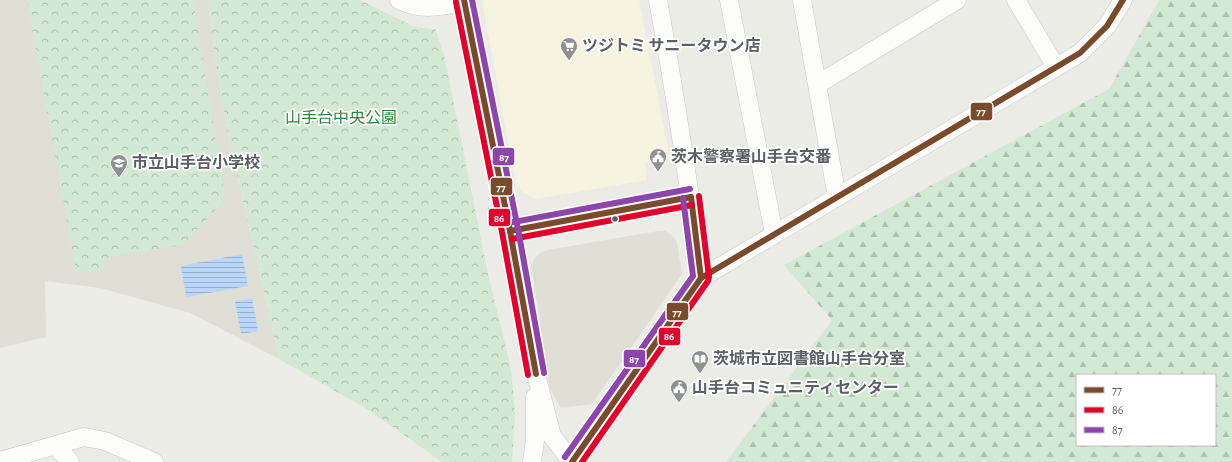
<svg xmlns="http://www.w3.org/2000/svg" width="1232" height="462" font-family="'Alegreya Sans','Noto Sans JP',sans-serif">
	<defs>
		<pattern id="forest-firs" width="22" height="20" patternUnits="userSpaceOnUse"><rect width="22" height="20" fill="#d4e9d4"/><path d="M5 1l3.5 6h-7zM16 11l3.5 6h-7z" fill="#afc0b0"/></pattern>
		<pattern id="park-crowns" width="20" height="18" patternUnits="userSpaceOnUse"><rect width="20" height="18" fill="#d4e9d4"/><path d="M2 6a3 3 0 1 1 6 0M12 15a3 3 0 1 1 6 0" fill="none" stroke="#afc0b0"/></pattern>
		<pattern id="water-rules" width="6" height="5" patternUnits="userSpaceOnUse"><rect width="6" height="5" fill="#bad6f8"/><path d="M0 2.5h6" fill="none" stroke="#9ab1cc"/></pattern>
	</defs>
	<rect width="100%" height="100%" fill="#ecece7"/>
	<polygon fill="#f6f4e0" points="482,0 639,0 670,159 645,162 647,180 536,199 521,191 515,180"/>
	<g fill="#e0dfd6">
		<polygon points="0,0 208,0 214,50 228,135 279,359 190,313 100,288 45,281 46,337 0,348"/>
		<polygon points="658,231 665,231 672,235 677,242 682,274 592,404 561,408 550,389 531,265 534,259 540,253 547,250"/>
	</g>
	<path fill="url(#forest-firs)" fill-rule="evenodd" d="M1159,0h73v462h-506l106,-142 -48,-55 325,-176zM1077,375h138v70h-138z"/>
	<g fill="url(#park-crowns)">
		<polygon points="27,0 193,0 225,199 183,245 105,258 103,271 76,271"/>
		<polygon points="208,0 360,0 415,27 435,29 444,55 488,274 511,368 515,412 512,462 442,462 370,411 279,359 228,135 214,50"/>
	</g>
	<g fill="url(#water-rules)">
		<polygon points="242,254 248,286 186,297 181,266"/>
		<polygon points="252,298 258,331 241,334 235,301"/>
	</g>
	<g fill="none" stroke-linecap="round" stroke-linejoin="round">
		<defs>
			<g id="minor">
				<path d="M399,0c22,11 42,7 65,1"/>
				<polyline points="464,0 510,231 536,374 552,436 572,462 701,278 1080,53 1107,26 1123,0"/>
				<path d="M658,0c17,93 31,185 43,278"/>
				<polyline points="729,0 774,234"/>
				<polyline points="802,0 837,197"/>
				<polyline points="1016,0 1056,67"/>
				<polyline points="818,84 957,0"/>
				<polyline points="510,231 603,213 691,197"/>
				<polyline points="56,446 70,462"/>
				<polyline points="0,461 84,437 105,441 154,462"/>
				<polyline points="532,462 535,440 535,397"/>
			</g>
		</defs>
		<use href="#minor" stroke="#c9cac9" stroke-width="19"/>
		<use href="#minor" stroke="#fcfcfb" stroke-width="18"/>
		<defs>
			<g id="bus-1">
				<polyline points="464,0 510,231 536,374"/>
				<polyline points="691,197 701,278"/>
				<polyline points="510,231 691,197"/>
				<polyline points="572,462 701,278 1080,53 1107,26 1123,0"/>
			</g>
			<g id="bus-2">
				<polyline points="456,2 502,232 528,375"/>
				<polyline points="512,239 692,205"/>
				<polyline points="582,462 708,281 709,277 699,196"/>
			</g>
			<g id="bus-3">
				<polyline points="472,0 518,229 544,373"/>
				<polyline points="508,223 690,189"/>
				<polyline points="565,457 693,276 683,198"/>
			</g>
		</defs>
		<use href="#bus-1" stroke="#fff" stroke-width="9"/>
		<use href="#bus-2" stroke="#fff" stroke-width="9"/>
		<use href="#bus-3" stroke="#fff" stroke-width="9"/>
		<use href="#bus-1" stroke="#7a4b2a" stroke-width="6"/>
		<use href="#bus-2" stroke="#e4002b" stroke-width="6"/>
		<use href="#bus-3" stroke="#8e44ad" stroke-width="6"/>
	</g>
	<defs>
		<symbol id="supermarket-pin" viewBox="-11 -11 22 30"><path d="M0 17L-7.5 6A9.5 9.5 0 1 1 7.5 6Z" fill="#8e9092" stroke="#fff"/><path d="M-6-5.5h2.5l.6 2H6L4.5 2H-2.5L-4.4-4H-6ZM-1.5 3.2a1.3 1.3 0 1 0 .1 0ZM3 3.2a1.3 1.3 0 1 0 .1 0Z" fill="#fff"/></symbol>
		<symbol id="civic-pin" viewBox="-11 -11 22 30"><path d="M0 17L-7.5 6A9.5 9.5 0 1 1 7.5 6Z" fill="#8e9092" stroke="#fff"/><path d="M-.6-6.5H3V-4.5H.6V-3L4-1V1h2V6H-6V1h2V-1L-.6-3ZM-1.2 2.5V6h2.4V2.5Z" fill="#fff"/></symbol>
		<symbol id="school-pin" viewBox="-11 -11 22 30"><path d="M0 17L-7.5 6A9.5 9.5 0 1 1 7.5 6Z" fill="#8e9092" stroke="#fff"/><path d="M0-5L7-2L0 1L-7-2ZM-4 1L0 2.5L4 1V4Q0 6-4 4Z" fill="#fff"/></symbol>
		<symbol id="library-pin" viewBox="-11 -11 22 30"><path d="M0 17L-7.5 6A9.5 9.5 0 1 1 7.5 6Z" fill="#8e9092" stroke="#fff"/><path d="M-6-4Q-3-5.5-.7-3.5V5Q-3 3-6 4ZM6-4Q3-5.5 .7-3.5V5Q3 3 6 4Z" fill="#fff"/></symbol>
	</defs>
	<g fill-rule="evenodd">
		<use href="#supermarket-pin" x="559" y="36" width="20" height="27"/>
		<use href="#civic-pin" x="648" y="147" width="20" height="27"/>
		<use href="#school-pin" x="109" y="153" width="20" height="27"/>
		<use href="#library-pin" x="690" y="349" width="20" height="27"/>
		<use href="#civic-pin" x="669" y="378" width="20" height="27"/>
	</g>
	<circle fill="#5c5f65" stroke="#fff" stroke-width="1.5" cx="615" cy="219" r="3.5"/>
	<g text-anchor="middle" dominant-baseline="central" stroke-width="3.5" stroke-linejoin="round" paint-order="stroke">
		<g font-size="16" font-weight="bold" fill="#5c5f65" stroke="#fff" text-anchor="start">
			<text x="582" y="46">ツジトミ サニータウン店</text>
			<text x="671" y="157">茨木警察署山手台交番</text>
			<text x="132" y="163">市立山手台小学校</text>
			<text x="713" y="359">茨城市立図書館山手台分室</text>
			<text x="692" y="388">山手台コミュニティセンター</text>
		</g>
		<g font-size="16" fill="#348441" stroke="#fff">
			<text x="341" y="118">山手台中央公園</text>
		</g>
	</g>
	<g stroke="#fff" stroke-width="1.5">
		<rect x="970" y="102" width="23" height="19" rx="4" fill="#7a4b2a"/>
		<rect x="492" y="147" width="23" height="19" rx="4" fill="#8e44ad"/>
		<rect x="490" y="177" width="23" height="19" rx="4" fill="#7a4b2a"/>
		<rect x="488" y="208" width="23" height="19" rx="4" fill="#e4002b"/>
		<rect x="666" y="302" width="23" height="19" rx="4" fill="#7a4b2a"/>
		<rect x="658" y="327" width="23" height="19" rx="4" fill="#e4002b"/>
		<rect x="623" y="349" width="23" height="19" rx="4" fill="#8e44ad"/>
	</g>
	<g font-size="11" text-anchor="middle" font-weight="bold" fill="#fff">
		<text x="981" y="115">77</text>
		<text x="504" y="161">87</text>
		<text x="501" y="191">77</text>
		<text x="499" y="222">86</text>
		<text x="677" y="316">77</text>
		<text x="669" y="340">86</text>
		<text x="634" y="363">87</text>
	</g>
	<rect x="1076" y="374" width="140" height="72" fill="#ffffff" stroke="#bebfc1"/>
	<rect x="1084" y="387" width="20" height="6" fill="#7a4b2a" stroke="#bebfc1"/>
	<text x="1112" y="394" font-size="12" fill="#5c5f65">77</text>
	<rect x="1084" y="407" width="20" height="6" fill="#e4002b" stroke="#bebfc1"/>
	<text x="1112" y="414" font-size="12" fill="#5c5f65">86</text>
	<rect x="1084" y="427" width="20" height="6" fill="#8e44ad" stroke="#bebfc1"/>
	<text x="1112" y="434" font-size="12" fill="#5c5f65">87</text>
</svg>
